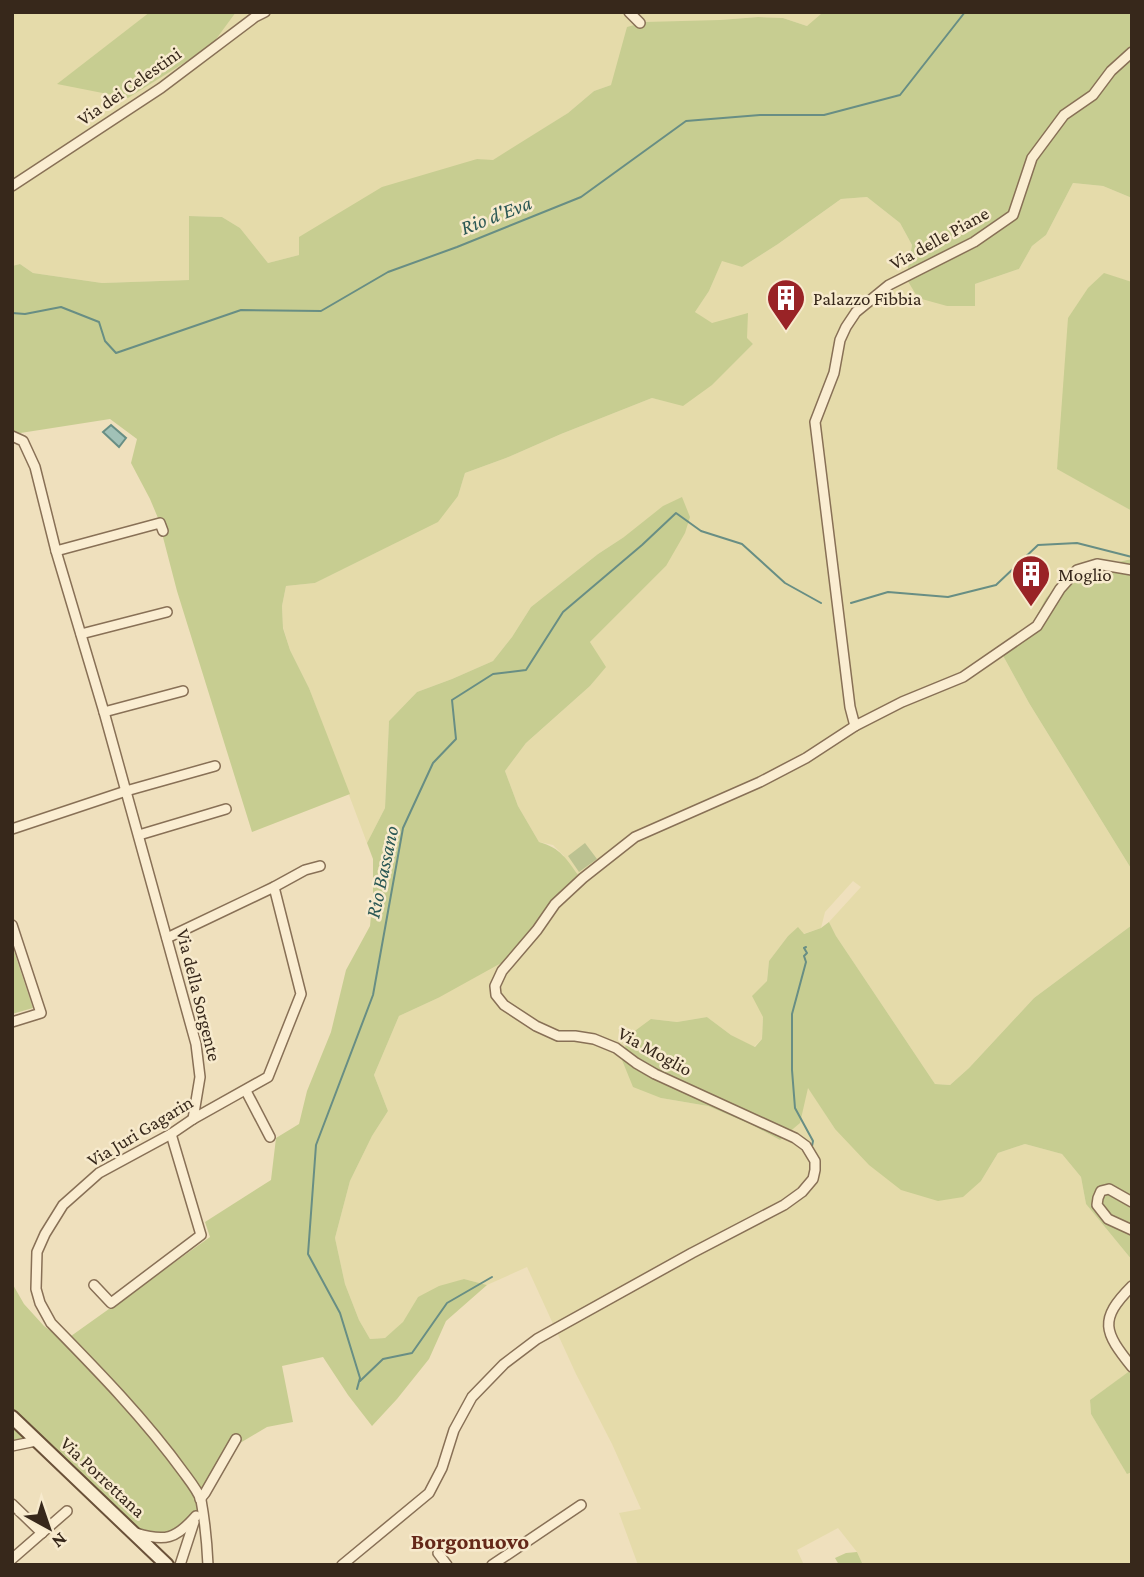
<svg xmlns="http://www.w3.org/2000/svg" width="1144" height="1577" font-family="'Crimson Pro',serif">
	<rect width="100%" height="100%" fill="#efe0bd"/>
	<g fill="#e5dbaa">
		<polygon points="12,12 869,12 807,26 783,18 758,17 720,20 611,85 594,91 568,113 493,161 477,159 299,255 268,263 240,228 222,217 189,216 190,280 102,283 33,273 20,264 12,266"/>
		<polygon points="1073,183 1103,186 1132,198 1132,282 1104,274 1057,468 1132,511 1132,559 1100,564 1029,631 1001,652 1029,703 1132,870 1132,925 1034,998 969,1068 950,1085 935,1084 836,936 829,922 861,887 853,881 825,912 821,928 803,934 798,928 788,936 769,961 763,1017 762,1039 754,1047 731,1035 707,1017 677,1022 651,1019 661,1098 708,1106 752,1125 780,1140 808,1087 835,1129 981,1181 998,1153 1025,1144 1062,1154 1081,1177 1086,1204 1132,1260 1132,1370 1090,1400 1091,1414 1127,1473 1132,1472 1132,1565 863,1565 857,1552 838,1528 797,1550 804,1565 638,1565 619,1513 641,1509 612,1444 576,1374 527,1267 487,1285 464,1279 418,1297 403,1323 385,1338 370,1339 359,1320 345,1284 335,1238 350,1181 372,1136 388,1111 374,1075 399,1016 438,998 564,856 553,845 539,842 518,806 505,771 526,743 590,686 605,667 590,642 666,566 624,537 598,554 531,607 512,637 493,661 452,679 417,692 389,721 385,808 367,843 309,688 290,650 283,627 282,606 286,586 315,583 397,542 458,496 465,473 506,458 561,434 652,398 683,405 711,385 753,344 712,324 695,312 709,291 722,260 742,267 778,244 841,199 867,197 900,223 912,245 906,278 947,306 974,306 975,284 1019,269 1032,246 1046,235"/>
	</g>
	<g fill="#c7cd91">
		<polygon points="150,12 236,12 211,46 128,98 57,84"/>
		<polygon points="869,12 1132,12 1132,198 1103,186 1073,183 1046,235 1032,246 1019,269 975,284 975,306 947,306 918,298 906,278 912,245 900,223 867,197 841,199 778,244 742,267 722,261 709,291 695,312 712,323 748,313 747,338 753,344 712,385 683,406 652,398 561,434 506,458 465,473 458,496 438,522 315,583 286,586 282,606 283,628 290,650 309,688 350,794 252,832 177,591 158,518 150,499 131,463 137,439 110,419 14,434 12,433 12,266 20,264 33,273 102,283 189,280 189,216 222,217 240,228 268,263 299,255 299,237 382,187 477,159 493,160 568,113 594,91 611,85 627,27 645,22 720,20 758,17 783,18 807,26 821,14"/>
		<polygon points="1104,273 1132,282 1132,511 1057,469 1068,318 1088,288"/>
		<path d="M682,497l8,20 -5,16 -19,33 -76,76 16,25 -16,19 -64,57 -21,28 13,35 21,36c22,6 27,17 40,34l-76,86 -65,36 -39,18 -25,59 14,36 -16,25 -22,45 -15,57 10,46 14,36 11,19 15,-1 18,-16 15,-25 21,-11 25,-7 23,6 -41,36 -17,38 -32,40 -25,27 -24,-31 -25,-38 -41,9 11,56 -26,5 -32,19 -39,66 -18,20 -38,4 -105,-96 -23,12v-169l12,21 20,22 20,15 146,-104 -5,-15 66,-42 5,-42 23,-14 8,-33 24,-59 15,-62 24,-44 3,-31v-36l-6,-16 18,-35 4,-87 28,-29 35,-13 41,-18 19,-24 19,-30 67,-53 26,-17 39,-31z"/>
		<polygon points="1132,559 1132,870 1029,703 1001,652 1029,631 1046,598 1074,571"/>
		<polygon points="829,922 836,936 935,1084 950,1085 969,1068 1034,998 1132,925 1132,1260 1086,1204 1081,1177 1062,1154 1025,1144 998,1153 981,1181 963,1197 938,1201 901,1190 869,1165 835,1129 808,1088 800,1123 780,1140 752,1125 708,1106 661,1098 633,1087 622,1060 628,1036 651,1019 677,1022 707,1017 731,1035 755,1047 762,1039 763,1017 752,996 767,981 769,961 788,936 798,927 804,934 821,928"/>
		<polygon points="12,945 33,1008 12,1014"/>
		<polygon points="1131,1370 1132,1472 1127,1474 1091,1414 1090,1400"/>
		<polygon points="857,1552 863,1565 839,1565 835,1558 846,1553"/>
	</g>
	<polygon fill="#bcc291" points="585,843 597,859 579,872 568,856"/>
	<polygon fill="#a1c1b7" stroke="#688e84" stroke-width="2" points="111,425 126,438 119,447 103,432"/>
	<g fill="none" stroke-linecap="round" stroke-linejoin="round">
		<g stroke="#688e84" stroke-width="2">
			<polyline points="1079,12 1115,12"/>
			<polyline points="12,313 25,314 61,307 99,322 105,341 116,353 241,310 321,311 388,272 457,247 581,197 686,121 760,115 824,115 900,95 965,12"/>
			<polyline points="851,603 888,592 948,597 996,585 1038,545 1077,543 1132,557"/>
			<polyline points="806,947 804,948 807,953 804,956 806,962 792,1014 792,1070 795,1108 813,1141 812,1146"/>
			<polyline points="360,1381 383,1359 412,1353 447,1303 492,1277"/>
			<polyline points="357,1389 360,1378 340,1313 308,1254 316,1145 373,995 403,828 433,763 456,739 452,700 493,674 526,670 563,612 642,545 676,513 701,531 742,544 785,583 821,603"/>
		</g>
		<defs>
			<g id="minor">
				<polyline points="629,12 640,23"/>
				<polyline points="12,186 161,88 255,17 265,12"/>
				<polyline points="12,436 23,441 35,467 56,551 104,712 196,1044 200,1077 193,1119"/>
				<polyline points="56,551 160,523 163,531"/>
				<polyline points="81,634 167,612"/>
				<polyline points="104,712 183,691"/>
				<polyline points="855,726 850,707 815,422 834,373 840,340 846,327 856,312 889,285 974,242 1013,215 1032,158 1064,115 1093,95 1111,71 1132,52"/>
				<polyline points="12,829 126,791 215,766"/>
				<polyline points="139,835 226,809"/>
				<polyline points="12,925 41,1013 12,1022"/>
				<polyline points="167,938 274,887 305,870 320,866"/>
				<polyline points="246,1091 270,1137"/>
				<polyline points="1132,1202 1109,1189 1101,1191 1098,1198 1097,1205 1108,1219 1132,1230"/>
				<polyline points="94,1285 111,1303 201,1235 171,1134"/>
				<path d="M1132,1286c-34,34 -28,46 0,81"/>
				<polyline points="12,1446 36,1441"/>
				<polyline points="200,1499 205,1493 236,1439"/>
				<polyline points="12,1504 42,1533"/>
				<path d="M136,1533c29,9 40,6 60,-17"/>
				<polyline points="438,1553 447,1565"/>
				<polyline points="12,1559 67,1511"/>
				<polyline points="180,1565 194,1522"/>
				<path d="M208,1565c-1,-22 -3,-43 -7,-65 -3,-9 -11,-19 -17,-27 -39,-54 -87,-103 -133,-150l-11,-20 -4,-14 1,-37 8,-18 18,-29 36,-32 72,-39 22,-15 75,-42 33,-83 -27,-107"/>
				<polyline points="342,1565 429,1493 442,1468 454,1430 472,1397 504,1364 537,1339 692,1253 784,1205 802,1192 813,1179 815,1170 815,1161 806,1146 795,1138 655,1074 636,1063 616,1048 594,1039 575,1036 558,1036 536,1026 504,1005 496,995 495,986 502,971 537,930 555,904 583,878 635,837 760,782 806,758 855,726 902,702 963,677 1037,626 1060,589 1077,570 1097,564 1132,570"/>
				<polyline points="492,1565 581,1505"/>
			</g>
			<polyline id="secondary" points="12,1417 167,1565"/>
		</defs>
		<use href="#minor" stroke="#887056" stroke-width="12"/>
		<use href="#secondary" stroke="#6a5139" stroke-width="16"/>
		<use href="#minor" stroke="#faedd1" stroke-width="9"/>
		<use href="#secondary" stroke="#faedd1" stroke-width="12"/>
	</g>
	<defs>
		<symbol id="building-pin" viewBox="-11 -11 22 30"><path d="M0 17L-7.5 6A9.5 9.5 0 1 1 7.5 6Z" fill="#992326" stroke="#f7eacd"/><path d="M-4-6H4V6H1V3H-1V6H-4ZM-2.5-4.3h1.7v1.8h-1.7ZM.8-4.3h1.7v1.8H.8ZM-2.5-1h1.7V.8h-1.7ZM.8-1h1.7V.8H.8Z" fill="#fff"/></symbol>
	</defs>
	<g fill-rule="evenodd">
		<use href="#building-pin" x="764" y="276" width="44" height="60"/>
		<use href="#building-pin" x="1009" y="552" width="44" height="60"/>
	</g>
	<g text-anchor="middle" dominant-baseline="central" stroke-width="5" stroke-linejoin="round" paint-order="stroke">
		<g font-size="19" fill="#37281b" stroke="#f7eacd">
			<text transform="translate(129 86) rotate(-35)">Via dei Celestini</text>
			<text transform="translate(939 238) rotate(-29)">Via delle Piane</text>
			<text transform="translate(199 995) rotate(76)">Via della Sorgente</text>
			<text transform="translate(655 1051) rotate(29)">Via Moglio</text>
			<text transform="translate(140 1131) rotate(-31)">Via Juri Gagarin</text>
			<text transform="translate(103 1477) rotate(43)">Via Porrettana</text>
		</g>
		<g font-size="19" fill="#37281b" stroke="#f7eacd" text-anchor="start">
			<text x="813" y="298">Palazzo Fibbia</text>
			<text x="1058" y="574">Moglio</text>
		</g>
		<g font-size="21" font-style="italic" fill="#2a5754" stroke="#f7eacd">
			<text transform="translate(496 215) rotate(-21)">Rio d'Eva</text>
			<text transform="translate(382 872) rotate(-78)">Rio Bassano</text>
		</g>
		<g font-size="23" font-weight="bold" fill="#652819" stroke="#f7eacd">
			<text x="470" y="1541">Borgonuovo</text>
		</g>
	</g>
	<rect width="1144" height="1577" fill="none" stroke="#37281b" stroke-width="28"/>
	<g transform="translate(49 1528) rotate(140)" stroke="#f7eacd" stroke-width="5" paint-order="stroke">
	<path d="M0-5L12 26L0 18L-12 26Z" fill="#37281b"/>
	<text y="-10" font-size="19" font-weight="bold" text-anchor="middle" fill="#37281b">N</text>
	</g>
</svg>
